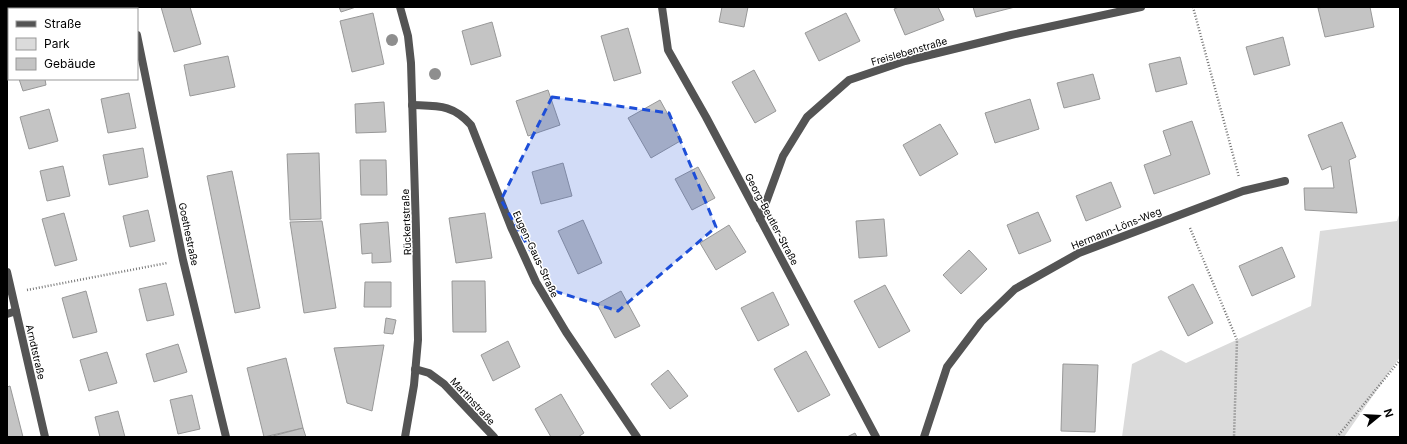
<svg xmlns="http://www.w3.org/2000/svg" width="1407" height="444" font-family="Inter,sans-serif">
	<rect width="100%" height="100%" fill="#fff"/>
	<polygon fill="#dbdbdb" points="1400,212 1400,357 1344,437 1122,437 1132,364 1161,350 1186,363 1311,306 1320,231 1397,221"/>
	<g fill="#c4c4c4" stroke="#989898">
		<polygon points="13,7 25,7 26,9 9,9 9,32 7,22 7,8"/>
		<rect x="81" y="7" width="30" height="2"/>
		<polygon points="161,7 190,7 201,44 174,52"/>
		<polygon points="339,7 356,7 341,12"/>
		<polygon points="722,7 748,7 744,27 719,22"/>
		<polygon points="899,7 938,7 944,20 905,35 894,9"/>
		<polygon points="973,7 1015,7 976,17"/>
		<polygon points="1325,7 1370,7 1374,27 1325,37 1318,8"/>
		<polygon points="373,13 384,64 352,72 340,21"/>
		<polygon points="846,13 860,41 819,61 805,33"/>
		<polygon points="492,22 501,56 471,65 462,31"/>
		<polygon points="628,28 641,73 614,81 601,36"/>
		<polygon points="1283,37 1290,65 1254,75 1246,47"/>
		<polygon points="228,56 235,87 190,96 184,65"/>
		<polygon points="1180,57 1187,84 1156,92 1149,64"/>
		<polygon points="754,70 776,111 755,123 732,82"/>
		<polygon points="1093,74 1100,99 1064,108 1057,83"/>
		<polygon points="19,79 45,79 46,85 23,91"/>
		<polygon points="548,90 560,125 528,136 516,101"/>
		<polygon points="129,93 136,128 108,133 101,99"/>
		<polygon points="1030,99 1039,129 995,143 985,113"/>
		<polygon points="660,100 682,140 651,158 628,118"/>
		<polygon points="384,102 386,132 356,133 355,104"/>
		<polygon points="49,109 58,141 29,149 20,117"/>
		<polygon points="1192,121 1210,174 1154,194 1144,165 1171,155 1163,131"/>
		<polygon points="1342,122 1356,157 1349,160 1357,213 1305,210 1304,188 1334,188 1331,166 1322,170 1308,135"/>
		<polygon points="940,124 958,154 920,176 903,145"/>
		<polygon points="143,148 148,177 109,185 103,155"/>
		<polygon points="319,153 321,219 290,220 287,154"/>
		<polygon points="360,160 386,160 387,195 361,195"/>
		<polygon points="563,163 572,196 541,204 532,172"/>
		<polygon points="63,166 70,196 47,201 40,171"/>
		<polygon points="698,167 715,198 692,210 675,179"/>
		<polygon points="232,171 260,308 235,313 207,176"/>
		<polygon points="1111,182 1121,207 1086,221 1076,196"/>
		<polygon points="148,210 155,241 130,247 123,216"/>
		<polygon points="1038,212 1051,241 1019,254 1007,225"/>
		<polygon points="64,213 77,260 55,266 42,219"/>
		<polygon points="485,213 492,258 456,263 449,218"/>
		<polygon points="884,219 887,256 859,258 856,221"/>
		<polygon points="583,220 602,263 578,274 558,231"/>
		<polygon points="322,221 336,308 304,313 290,222"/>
		<polygon points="388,222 391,262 372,263 372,253 362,254 360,224"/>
		<polygon points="729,225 746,252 716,270 700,243"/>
		<polygon points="1282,247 1295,277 1252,296 1239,266"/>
		<polygon points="969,250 987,269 961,294 943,275"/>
		<polygon points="452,281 485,281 486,332 453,332"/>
		<polygon points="365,282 391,282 391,307 364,307"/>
		<polygon points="166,283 174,315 147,321 139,289"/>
		<polygon points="1193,284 1213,323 1188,336 1168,297"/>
		<polygon points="885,285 910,331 879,348 854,301"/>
		<polygon points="86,291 97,332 73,338 62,298"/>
		<polygon points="621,291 640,326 615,338 597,304"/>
		<polygon points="773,292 789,325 758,341 741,308"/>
		<polygon points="386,318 396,320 393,334 384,333"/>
		<polygon points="508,341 520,367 493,381 481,355"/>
		<polygon points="178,344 187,372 154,382 146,354"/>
		<polygon points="384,345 372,411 347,403 334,348"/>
		<polygon points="806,351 830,395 798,412 774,369"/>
		<polygon points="107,352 117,383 89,391 80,360"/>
		<polygon points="286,358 303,428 264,437 247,368"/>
		<polygon points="1063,364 1098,365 1095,432 1061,431"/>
		<polygon points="668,370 688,396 670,409 651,384"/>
		<polygon points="10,386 23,437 7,437 7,387"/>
		<polygon points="561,394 584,433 578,437 551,437 535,409"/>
		<polygon points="192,395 200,429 178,434 170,400"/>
		<polygon points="118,411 125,437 100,437 95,417"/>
		<polygon points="303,428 306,437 269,437"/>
		<polygon points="855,433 857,437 847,437"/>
	</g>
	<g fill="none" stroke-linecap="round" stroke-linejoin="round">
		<g stroke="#767676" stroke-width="2.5" stroke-dasharray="1 2" stroke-linecap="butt">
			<polyline points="1193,7 1239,177"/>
			<polyline points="1190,228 1237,340 1234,437"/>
			<polyline points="27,290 167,263"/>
			<polyline points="1337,437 1400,360"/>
		</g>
		<polyline stroke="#545454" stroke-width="8" points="7,314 16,311"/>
		<g stroke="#545454" stroke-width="8">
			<polyline points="131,7 132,9"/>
			<polyline points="400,7 408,36 411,63 416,230 418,340 414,385 405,437"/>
			<polyline points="662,7 668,50 706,117 876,437"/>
			<polyline points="137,35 183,260 226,437"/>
			<path d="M412,105c25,1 41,-1 59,20l40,102 25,55 30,50 71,105"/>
			<polyline points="760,219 783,156 807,117 849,80 905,61 1011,35 1141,7"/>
			<polyline points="7,272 45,437"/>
			<polyline points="415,369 429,373 444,384 494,437"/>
			<polyline points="924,437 947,367 981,322 1015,289 1079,253 1243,191 1285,181"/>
		</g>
	</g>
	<g fill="#8e8e8e">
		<circle cx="392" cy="40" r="6"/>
		<circle cx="435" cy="74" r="6"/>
	</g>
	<path fill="#1d4ed8" fill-opacity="0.2" stroke="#1d4ed8" stroke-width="3" stroke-dasharray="8 5" stroke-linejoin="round" d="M552,97l117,16 47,114 -98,84 -64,-20 -53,-91z"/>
	<g text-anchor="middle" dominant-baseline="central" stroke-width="3" stroke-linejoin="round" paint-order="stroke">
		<g font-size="10" fill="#000" stroke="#fff">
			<text transform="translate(909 51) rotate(-16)">Freislebenstraße</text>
			<text transform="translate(772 219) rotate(62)">Georg-Beutler-Straße</text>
			<text transform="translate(406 222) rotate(-92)">Rückertstraße</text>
			<text transform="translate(1116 228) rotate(-22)">Hermann-Löns-Weg</text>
			<text transform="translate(189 234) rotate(78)">Goethestraße</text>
			<text transform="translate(536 254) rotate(65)">Eugen-Gaus-Straße</text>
			<text transform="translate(36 352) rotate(77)">Arndtstraße</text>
			<text transform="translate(473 401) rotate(47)">Martinstraße</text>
		</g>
	</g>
	<rect width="1407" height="444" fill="none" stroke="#000000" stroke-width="16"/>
	<rect x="8" y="8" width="130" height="72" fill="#ffffff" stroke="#999999"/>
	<rect x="16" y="21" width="20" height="6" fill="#545454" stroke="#999999"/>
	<text x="44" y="28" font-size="12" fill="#000000">Straße</text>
	<rect x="16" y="38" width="20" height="12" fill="#dbdbdb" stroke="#999999"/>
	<text x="44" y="48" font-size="12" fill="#000000">Park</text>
	<rect x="16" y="58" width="20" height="12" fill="#c4c4c4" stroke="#999999"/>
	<text x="44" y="68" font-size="12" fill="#000000">Gebäude</text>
	<g transform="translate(1379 416) rotate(72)" stroke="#ffffff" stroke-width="3" paint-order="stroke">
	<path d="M0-3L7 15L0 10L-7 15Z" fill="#000000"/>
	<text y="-6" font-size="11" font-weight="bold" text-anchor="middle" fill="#000000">N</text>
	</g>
</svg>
